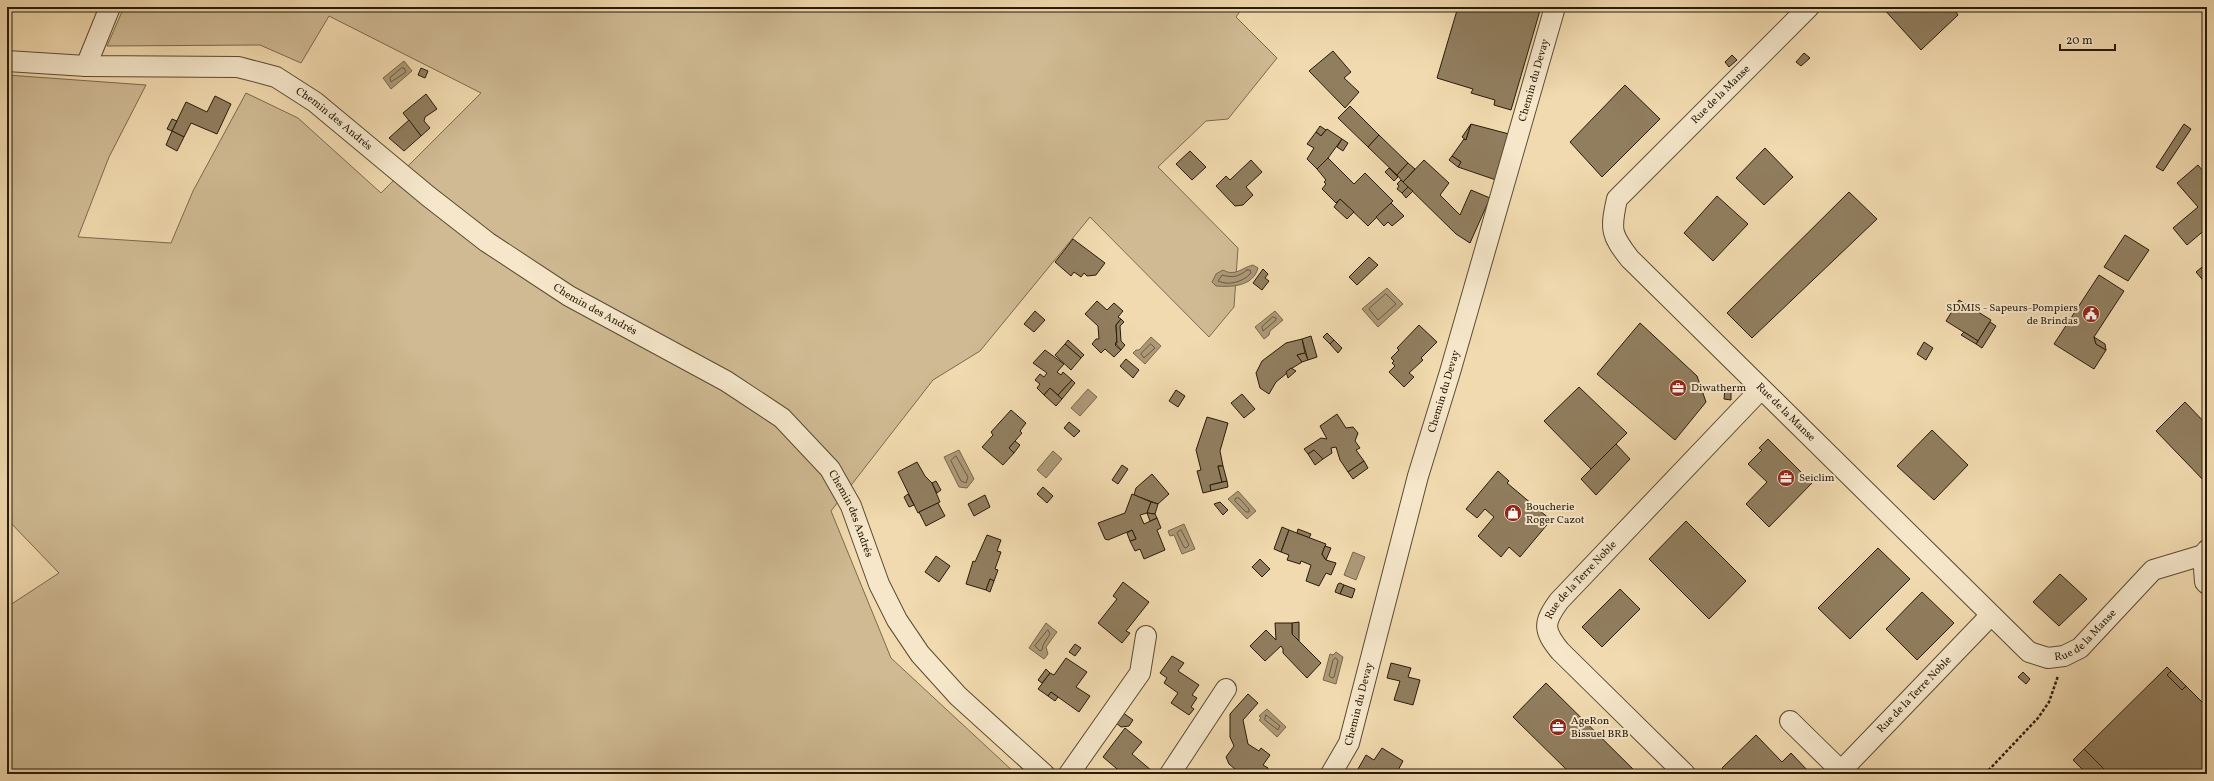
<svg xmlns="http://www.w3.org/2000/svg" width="2214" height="781" font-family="Vollkorn,serif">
	<rect width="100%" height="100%" fill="#f1daaf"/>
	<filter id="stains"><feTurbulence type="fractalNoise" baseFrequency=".005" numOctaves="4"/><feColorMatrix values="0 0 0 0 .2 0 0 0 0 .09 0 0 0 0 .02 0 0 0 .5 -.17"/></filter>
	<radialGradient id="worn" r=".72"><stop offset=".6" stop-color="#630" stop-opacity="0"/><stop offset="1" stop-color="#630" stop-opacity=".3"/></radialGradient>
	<polygon fill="#cfba93" stroke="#7c6a4e" points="124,7 1243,7 1236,17 1277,58 1228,119 1206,121 1158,167 1238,248 1234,307 1209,337 1090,217 980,351 933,380 831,511 891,658 1016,774 7,774 7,607 59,573 7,519 7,75 146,85 109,157 78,237 171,243 193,191 246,93 298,118 381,193 481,93 329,16 301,63 260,45 107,46"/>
	<g fill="#ad9977" stroke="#78674b">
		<polygon points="404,61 412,71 391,89 383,78"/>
		<path d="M1253,265l5,3c-5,19 -27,19 -42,18l-4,-4 4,-8 7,-4c12,7 18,-2 30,-5z"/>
		<polygon points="1387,288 1403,304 1378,327 1362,309"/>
		<polygon points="1275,311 1283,320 1270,331 1269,335 1264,339 1255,327"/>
		<polygon points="1151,337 1161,346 1145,364 1133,353 1136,350 1139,350"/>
		<polygon points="1088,389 1097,397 1080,416 1071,408"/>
		<polygon points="959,450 974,479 967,488 959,487 944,457"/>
		<polygon points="1053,451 1062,459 1046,478 1037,470"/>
		<polygon points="1238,491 1256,511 1247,519 1228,499"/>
		<polygon points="1184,524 1195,549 1182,554 1174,535 1170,536 1168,531"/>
		<polygon points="1353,552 1365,557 1356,580 1344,575"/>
		<polygon points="1046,623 1057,632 1046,647 1048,654 1044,659 1029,648"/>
		<polygon points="1336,652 1343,657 1336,684 1323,680 1330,654 1333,655"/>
		<polygon points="1267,709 1286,727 1277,737 1259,720 1261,718 1259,716"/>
	</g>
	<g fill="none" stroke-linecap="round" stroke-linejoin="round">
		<g stroke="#6b5a40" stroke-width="1">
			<polygon points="402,68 404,68 406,72 391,82 390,78"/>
			<path d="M1247,270h3l1,3c-8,9 -22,13 -33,8l4,-6c11,3 16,2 25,-5z"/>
			<polygon points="1386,294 1396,304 1378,320 1369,309"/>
			<polygon points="1273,317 1276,318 1276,320 1263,331 1262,327"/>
			<polygon points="1151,344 1155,348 1144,358 1141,354"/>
			<polygon points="956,456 968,477 966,483 961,481 951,461"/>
			<polygon points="1236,498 1239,498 1249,509 1249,512 1246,512 1235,501"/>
			<polygon points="1181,530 1189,545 1186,548 1184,547 1177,533"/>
			<polygon points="1048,630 1050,634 1043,645 1042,650 1040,651 1035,646"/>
			<polygon points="1336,658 1338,661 1334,677 1332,678 1329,676 1333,660"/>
			<polygon points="1266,715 1280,726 1278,730 1265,720"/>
		</g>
	</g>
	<g fill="#917e5f" stroke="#291b09">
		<polygon points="1458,7 1541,7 1511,110 1494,105 1495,100 1471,93 1473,89 1437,78"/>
		<polygon points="1882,7 1957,7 1954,9 1958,15 1921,50"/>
		<polygon points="1333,51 1351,72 1344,78 1359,92 1345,108 1309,71"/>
		<polygon points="1804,53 1810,58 1801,66 1796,62"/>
		<polygon points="1732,55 1737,60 1729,67 1725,62"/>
		<polygon points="421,68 428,71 425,78 418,75"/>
		<polygon points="1625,85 1660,119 1602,177 1570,142"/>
		<polygon points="426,94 437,109 425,117 424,121 430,128 421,136 403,113"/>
		<polygon points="215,96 231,104 217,134 191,123 184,137 172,131 186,102 207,112"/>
		<polygon points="1350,106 1379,135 1368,147 1338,118"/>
		<polygon points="172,119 177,121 172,131 167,129"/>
		<polygon points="409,120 421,136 404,151 389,138"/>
		<polygon points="1471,124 1466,140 1462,137"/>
		<polygon points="1471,124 1509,134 1496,180 1458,167 1461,162 1452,156 1464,139 1466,140"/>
		<polygon points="2184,124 2191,129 2163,171 2156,167"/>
		<polygon points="1320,126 1326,130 1321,136 1316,132"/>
		<polygon points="1327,129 1342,139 1328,158 1317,169 1307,159 1314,148 1307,144 1316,132 1321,136"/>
		<polygon points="172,131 184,137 177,151 166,145"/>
		<polygon points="1379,135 1408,163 1397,175 1368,147"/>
		<polygon points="1342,139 1348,143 1343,151 1337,147"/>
		<polygon points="1765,148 1793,177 1764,205 1736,178"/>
		<polygon points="1190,151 1206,167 1192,180 1176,164"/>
		<polygon points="1452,156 1461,162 1458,167 1449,160"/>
		<polygon points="1328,158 1354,184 1365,173 1393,201 1368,226 1340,199 1336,203 1322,189 1326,184 1324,182 1326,180 1317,169"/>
		<polygon points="1251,160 1262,172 1246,187 1253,195 1243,205 1235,206 1216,186 1226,176 1230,180"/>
		<polygon points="1424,160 1449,183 1440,195 1460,215 1471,190 1490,198 1470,243 1456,234 1403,182"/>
		<polygon points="1408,163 1415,169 1403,182 1397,175"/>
		<polygon points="2198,165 2207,176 2207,228 2187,245 2173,228 2198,207 2177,183"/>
		<polygon points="1389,168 1398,177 1394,181 1385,172"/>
		<polygon points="1401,180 1408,187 1402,193 1397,189 1399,186 1397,184"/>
		<polygon points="1408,187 1413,191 1406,198 1402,193"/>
		<polygon points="1849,192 1877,219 1752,338 1727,313"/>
		<polygon points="1717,196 1748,224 1713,261 1684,233"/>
		<polygon points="1340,199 1354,212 1347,219 1334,207"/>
		<polygon points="1391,203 1404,216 1392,226 1388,222 1384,226 1376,217"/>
		<polygon points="2125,235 2149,250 2128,281 2104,267"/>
		<polygon points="1073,239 1105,263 1096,275 1087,276 1084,273 1081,277 1074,272 1071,276 1055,262"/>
		<polygon points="1369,257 1378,265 1357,285 1349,277"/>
		<polygon points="2207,263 2207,285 2196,272"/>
		<polygon points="1263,269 1268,274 1265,278 1269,281 1262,290 1253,283"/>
		<polygon points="2099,275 2124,291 2094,337 2096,344 2106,350 2094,369 2054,344"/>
		<polygon points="1959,300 1991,320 1978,341 1946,321"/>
		<polygon points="1097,301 1107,310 1114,303 1123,311 1118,317 1121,319 1116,325 1117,343 1115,345 1121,350 1114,357 1105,349 1101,353 1092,344 1096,339 1099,339 1098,326 1085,314"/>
		<polygon points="1035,311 1045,320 1034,332 1024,324"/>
		<polygon points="1121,319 1124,322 1120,326 1121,341 1125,345 1121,350 1115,343 1117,343 1116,325"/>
		<polygon points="1990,322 1996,326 1982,348 1976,344"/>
		<polygon points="1640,323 1697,376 1706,402 1675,440 1597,374"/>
		<polygon points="1419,325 1437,342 1421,358 1423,360 1409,373 1414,377 1404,387 1389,372 1395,366 1392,363 1394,361 1391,358 1399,350 1397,348"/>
		<polygon points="1964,332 1978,341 1976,344 1961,335"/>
		<polygon points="1327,333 1334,340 1330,344 1323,337"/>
		<polygon points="1311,336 1317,357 1308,360 1302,339"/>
		<polygon points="2094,337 2105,344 2106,350 2096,344"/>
		<polygon points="1302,339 1305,353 1297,355 1302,362 1286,372 1287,373 1276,382 1269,394 1260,388 1256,373 1262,361 1286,343"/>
		<polygon points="1068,340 1084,355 1081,358 1065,344"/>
		<polygon points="1334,340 1342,348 1338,353 1330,344"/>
		<polygon points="1924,342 1933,348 1926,360 1917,354"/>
		<polygon points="1065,344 1081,358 1071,370 1055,355"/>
		<polygon points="1045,350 1064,364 1057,372 1061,375 1063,372 1072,380 1058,395 1050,388 1044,395 1037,388 1040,384 1035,380 1040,374 1044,377 1047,373 1033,363"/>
		<polygon points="1305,353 1308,360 1302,362 1297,355"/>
		<polygon points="1126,359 1139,370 1133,378 1120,366"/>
		<polygon points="1291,368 1296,371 1288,378 1286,372"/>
		<polygon points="1072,380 1075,383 1062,399 1058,395"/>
		<polygon points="1579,387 1627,433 1591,469 1544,421"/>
		<polygon points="1050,388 1062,399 1056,406 1044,395"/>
		<polygon points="1725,388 1731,389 1731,400 1724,399"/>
		<polygon points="1176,390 1185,396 1178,407 1169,401"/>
		<polygon points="1242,394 1255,409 1244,418 1231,403"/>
		<polygon points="2185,402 2207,425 2207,484 2156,431"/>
		<polygon points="1011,410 1026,423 1020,431 1022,433 1009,448 1014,453 1003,465 982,447 993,435 991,432"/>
		<polygon points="1337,414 1346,428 1353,427 1358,433 1355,441 1360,448 1356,450 1364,461 1348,472 1340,460 1336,447 1331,448 1332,453 1323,459 1314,450 1308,454 1304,449 1321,438 1327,439 1320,426"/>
		<polygon points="1207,417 1228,423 1220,451 1223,466 1218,466 1222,482 1210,485 1211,491 1203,493 1197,471 1201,470 1196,450"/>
		<polygon points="1069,422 1080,431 1074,437 1064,428"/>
		<polygon points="1932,430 1968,465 1934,500 1897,466"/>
		<polygon points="1768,439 1812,483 1769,527 1746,504 1767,482 1748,464 1762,450 1759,448"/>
		<polygon points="1015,441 1020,445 1014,453 1009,448"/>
		<polygon points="1616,444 1630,459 1596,495 1581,479"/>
		<polygon points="1314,450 1323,459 1315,465 1308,454"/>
		<polygon points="1364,461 1368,468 1353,479 1348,472"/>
		<polygon points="917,462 925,476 932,483 940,502 918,513 898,472"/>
		<polygon points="1122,465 1128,469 1118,484 1112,480"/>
		<polygon points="1218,466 1223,466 1227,481 1222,482"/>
		<polygon points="1498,471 1509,481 1507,483 1551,520 1520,557 1509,547 1501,557 1478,536 1494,517 1485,509 1477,518 1466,509"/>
		<polygon points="1152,474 1169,494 1158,504 1134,495 1136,488"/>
		<polygon points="936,481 941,490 937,493 932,483"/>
		<polygon points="1227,481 1228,487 1211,491 1210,485"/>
		<polygon points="1043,487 1053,496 1047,503 1037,494"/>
		<polygon points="908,494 914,505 909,507 904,497"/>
		<polygon points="1132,494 1151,502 1147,513 1140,515 1144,524 1157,518 1161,528 1157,530 1165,550 1144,559 1140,549 1135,551 1130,541 1136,539 1132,530 1108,540 1105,539 1098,523 1125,513"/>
		<polygon points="985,495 990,507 974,516 968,504"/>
		<polygon points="1151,502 1158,504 1155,514 1147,513"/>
		<polygon points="1220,502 1228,510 1223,515 1214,504"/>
		<polygon points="938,503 945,516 926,526 919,512"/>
		<polygon points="1147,513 1155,514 1157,518 1150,521"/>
		<polygon points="1686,521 1746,581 1709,619 1649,559"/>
		<polygon points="1282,527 1289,530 1281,552 1274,549"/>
		<polygon points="1298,529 1311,534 1309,538 1297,533"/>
		<polygon points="1132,530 1136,539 1130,541 1127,533"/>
		<polygon points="1289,530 1326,544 1322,554 1326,560 1336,563 1331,575 1326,573 1319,586 1306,581 1311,565 1301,561 1300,564 1287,560 1289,555 1281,552"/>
		<polygon points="987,535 1001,540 997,551 1001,552 995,569 998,570 994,581 990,579 986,590 966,584 973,561 975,562"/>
		<polygon points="1325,546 1331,548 1326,560 1322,554"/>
		<polygon points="1878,548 1910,579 1850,639 1818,608"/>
		<polygon points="936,556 950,566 939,582 925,572"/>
		<polygon points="1260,559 1270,569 1262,577 1252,567"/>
		<polygon points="2060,574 2087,599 2059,626 2033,602"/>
		<polygon points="990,579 994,581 990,592 986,590"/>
		<polygon points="1123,582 1149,602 1126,631 1130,633 1122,643 1098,623 1117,599 1113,596"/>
		<polygon points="1340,583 1344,585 1340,594 1335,592 1338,584"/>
		<polygon points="1344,585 1355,589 1352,598 1340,594"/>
		<polygon points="1620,589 1640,609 1602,647 1582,627"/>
		<polygon points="1922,592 1954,623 1917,660 1886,629"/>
		<polygon points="1299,622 1299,641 1292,634 1292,623"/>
		<polygon points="1275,623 1292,623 1292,634 1321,663 1307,678 1283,653 1283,649 1281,646 1265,661 1250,646 1266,630 1276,640"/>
		<polygon points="1075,644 1081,648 1075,656 1069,652"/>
		<polygon points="1172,656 1184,663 1178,671 1199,685 1192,695 1197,698 1191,707 1194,709 1189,715 1171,703 1178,693 1164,683 1167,678 1160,673"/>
		<polygon points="1066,658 1087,672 1076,687 1090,696 1079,712 1051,692 1048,696 1038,689 1050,673 1054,675"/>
		<polygon points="1391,663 1411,668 1408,677 1420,680 1413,705 1394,700 1400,681 1387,678"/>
		<polygon points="2167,667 2171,671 2167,675 2182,690 2186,686 2207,707 2207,774 2109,774 2084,749"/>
		<polygon points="1046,669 1050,673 1042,683 1038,680"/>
		<polygon points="2171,671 2186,686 2182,690 2167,675"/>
		<polygon points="2023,672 2030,679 2026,684 2018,677"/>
		<polygon points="1546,683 1638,774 1571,774 1513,717"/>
		<polygon points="1051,692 1058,697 1055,701 1048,696"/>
		<polygon points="1248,694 1258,703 1243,720 1248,744 1259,751 1261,748 1270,755 1263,765 1268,768 1264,774 1241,774 1229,764 1226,757 1234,746 1230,737 1230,714"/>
		<polygon points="1122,712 1133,720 1129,726 1121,727 1115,722"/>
		<polygon points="1125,728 1142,742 1132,754 1152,771 1150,774 1123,774 1103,757"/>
		<polygon points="1756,735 1782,762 1791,753 1809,772 1806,774 1728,774 1722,768"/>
		<polygon points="1382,748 1403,761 1396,774 1386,772 1384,774 1366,774 1358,769 1366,755 1374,760"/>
		<polygon points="2084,749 2109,774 2087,774 2073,760"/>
	</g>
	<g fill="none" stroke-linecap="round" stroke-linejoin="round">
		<defs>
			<g id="minor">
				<path id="s1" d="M1809,7l-192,192c-7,31 -6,36 13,60l399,393 19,6 16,-2 16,-8 73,-78 50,-15"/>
				<path id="s2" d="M7,61l79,5 152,1 38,10 39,25 113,94 59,46 82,54 157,85 56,37 48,51 21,37 28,78 18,36 23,34 38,42 86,78"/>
				<polyline points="86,66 110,7"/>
				<polyline points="2207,550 2203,555 2205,582 2207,584"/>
				<polyline points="1790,721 1841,771"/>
				<polyline points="1069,774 1140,673 1146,636"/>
				<polyline points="1170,774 1226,689"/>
				<path id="s3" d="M1331,774l18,-31 69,-267 32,-104 105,-365"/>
				<path id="s4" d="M1685,774l-125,-123c-17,-21 -17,-28 -1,-50l202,-212"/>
				<path id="s5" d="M1838,774l153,-159"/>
			</g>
		</defs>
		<use href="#minor" stroke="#5b4b32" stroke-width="22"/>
		<polyline stroke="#291b09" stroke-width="2.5" stroke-dasharray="3 2" stroke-linecap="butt" points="1985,774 2038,718 2049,702 2058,676"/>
		<use href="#minor" stroke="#f6e7cb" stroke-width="20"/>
	</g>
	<defs>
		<symbol id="civic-disc" viewBox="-11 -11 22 22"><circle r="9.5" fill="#8f2418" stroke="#f6e7cb"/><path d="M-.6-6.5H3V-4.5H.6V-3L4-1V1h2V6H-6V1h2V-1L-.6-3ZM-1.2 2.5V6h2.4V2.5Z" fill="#fff"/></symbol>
		<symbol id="office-disc" viewBox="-11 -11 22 22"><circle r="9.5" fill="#8f2418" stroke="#f6e7cb"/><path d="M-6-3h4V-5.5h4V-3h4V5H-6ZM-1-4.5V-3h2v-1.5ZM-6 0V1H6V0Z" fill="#fff"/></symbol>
		<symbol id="shop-disc" viewBox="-11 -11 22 22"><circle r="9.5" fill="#8f2418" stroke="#f6e7cb"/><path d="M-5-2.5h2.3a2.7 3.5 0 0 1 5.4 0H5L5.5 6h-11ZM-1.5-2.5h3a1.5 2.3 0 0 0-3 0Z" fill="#fff"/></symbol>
	</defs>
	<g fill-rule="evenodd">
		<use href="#civic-disc" x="2081" y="304" width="20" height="20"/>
		<use href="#office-disc" x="1668" y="378" width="20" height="20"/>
		<use href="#office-disc" x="1776" y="468" width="20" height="20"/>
		<use href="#shop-disc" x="1503" y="503" width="20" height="20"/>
		<use href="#office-disc" x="1548" y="717" width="20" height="20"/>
	</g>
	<g text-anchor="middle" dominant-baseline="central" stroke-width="4" stroke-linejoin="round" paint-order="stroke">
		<g font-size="11" fill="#291b09" stroke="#f6e7cb">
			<text stroke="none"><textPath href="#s3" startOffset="724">Chemin du Devay</textPath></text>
			<text transform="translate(1721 95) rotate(-45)">Rue de la Manse</text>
			<text stroke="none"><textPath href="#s2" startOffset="342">Chemin des Andrés</textPath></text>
			<text stroke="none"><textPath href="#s2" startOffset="666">Chemin des Andrés</textPath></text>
			<text stroke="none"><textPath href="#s3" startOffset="400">Chemin du Devay</textPath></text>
			<text stroke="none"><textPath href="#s1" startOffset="555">Rue de la Manse</textPath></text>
			<text stroke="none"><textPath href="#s2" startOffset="1002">Chemin des Andrés</textPath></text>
			<text stroke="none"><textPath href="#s4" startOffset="262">Rue de la Terre Noble</textPath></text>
			<text stroke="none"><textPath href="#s1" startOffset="962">Rue de la Manse</textPath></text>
			<text stroke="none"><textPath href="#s5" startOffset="110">Rue de la Terre Noble</textPath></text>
			<text stroke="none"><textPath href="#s3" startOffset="76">Chemin du Devay</textPath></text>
		</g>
		<g font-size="11" fill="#291b09" stroke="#f6e7cb" text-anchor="start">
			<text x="2078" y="308" text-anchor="end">SDMIS - Sapeurs-Pompiers<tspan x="2078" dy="13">de Brindas</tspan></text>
			<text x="1691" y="388">Diwatherm</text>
			<text x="1799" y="478">Seiclim</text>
			<text x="1526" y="507">Boucherie<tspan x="1526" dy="13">Roger Cazot</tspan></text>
			<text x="1571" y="721">AgeRon<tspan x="1571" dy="13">Bissuel BRB</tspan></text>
		</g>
	</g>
	<rect width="2214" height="781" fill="none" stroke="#f1daaf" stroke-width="24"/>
	<rect x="8" y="8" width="2198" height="765" fill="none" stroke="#291b09" stroke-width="2"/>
	<rect x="12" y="12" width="2190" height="757" fill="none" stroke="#291b09"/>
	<path d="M2060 44v6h55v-6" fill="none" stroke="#291b09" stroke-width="2"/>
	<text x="2066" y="44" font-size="12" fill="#291b09" stroke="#f6e7cb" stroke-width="3" paint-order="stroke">20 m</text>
	<rect width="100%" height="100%" filter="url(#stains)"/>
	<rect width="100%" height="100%" fill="url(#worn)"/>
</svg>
